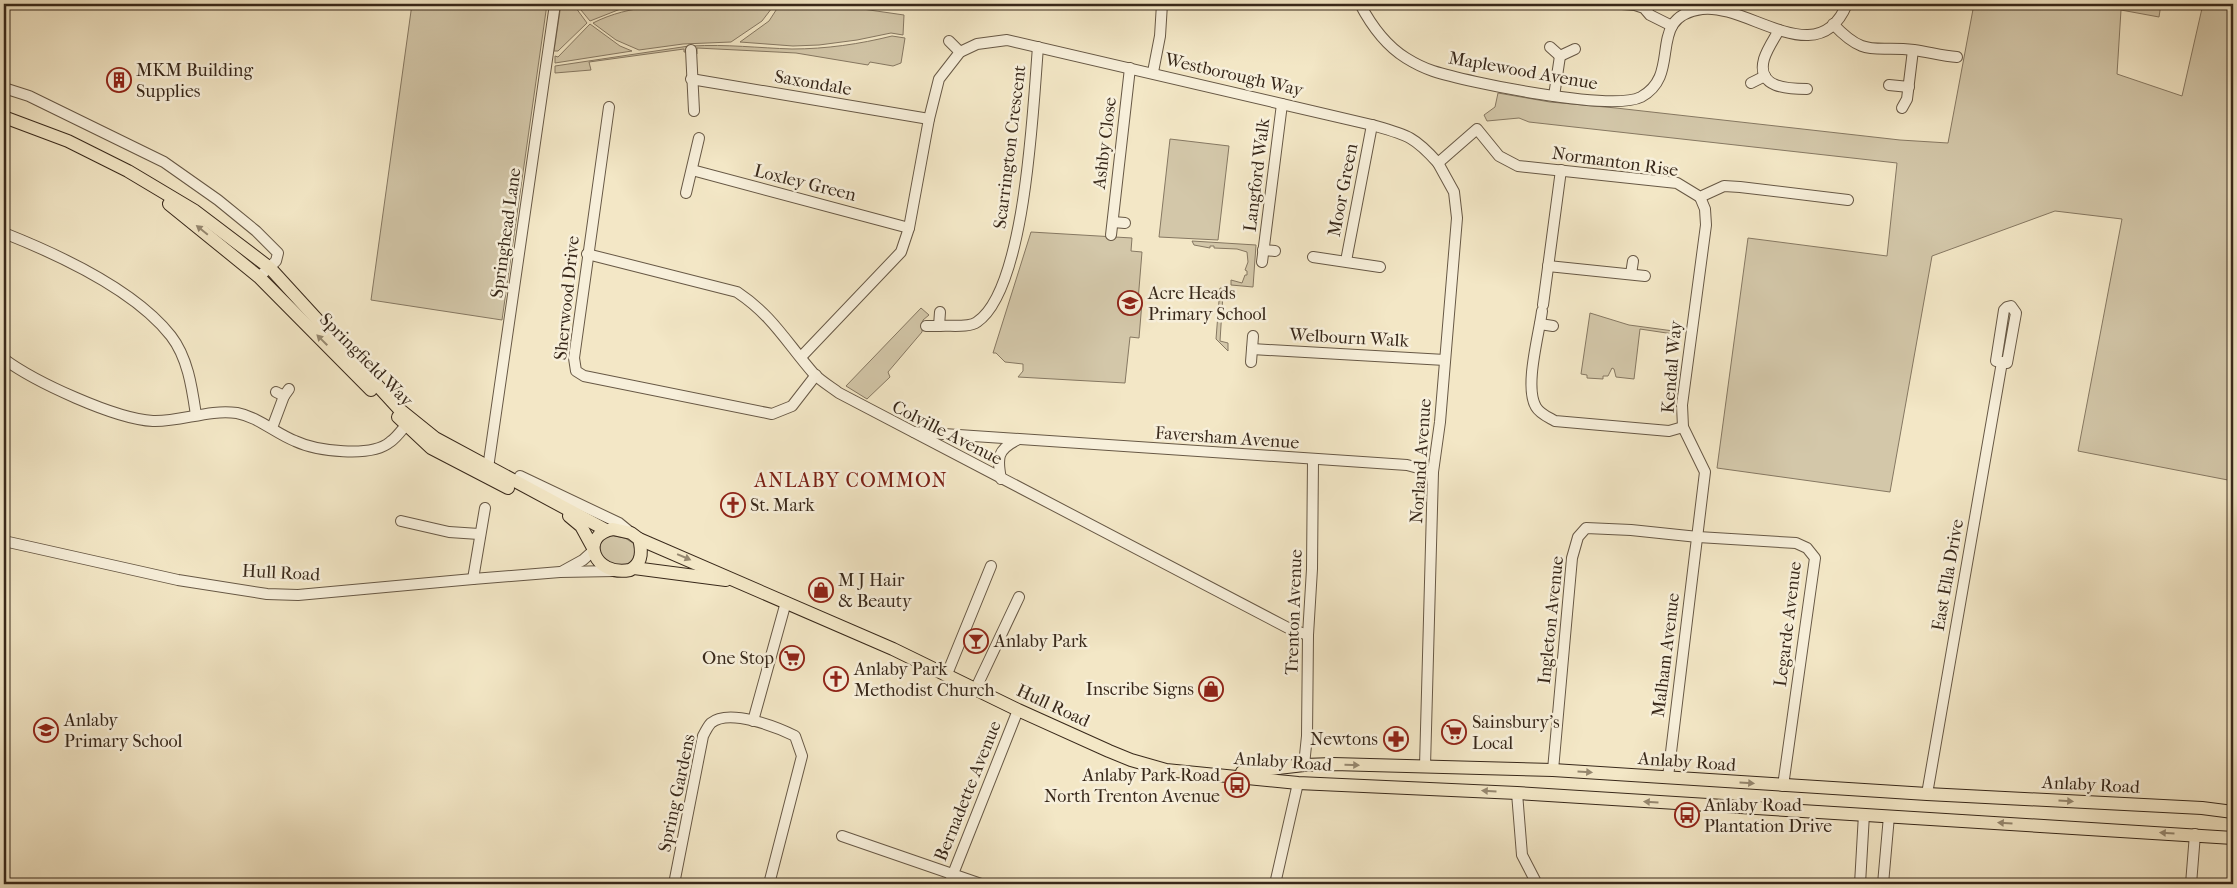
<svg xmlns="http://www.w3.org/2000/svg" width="2237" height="888" font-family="'IM FELL French Canon',serif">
	<rect width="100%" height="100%" fill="#f3e7c6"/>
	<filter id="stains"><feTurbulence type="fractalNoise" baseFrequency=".004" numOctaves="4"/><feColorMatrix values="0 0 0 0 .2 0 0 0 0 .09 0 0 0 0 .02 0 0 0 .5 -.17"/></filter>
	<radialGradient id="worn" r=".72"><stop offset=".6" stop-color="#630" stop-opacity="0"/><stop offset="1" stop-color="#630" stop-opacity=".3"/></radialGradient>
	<g fill="#d3c7a9" stroke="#867862">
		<polygon points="412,4 547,4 502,320 371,300"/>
		<polygon points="561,4 573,4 587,23 558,51 554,51"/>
		<polygon points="576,4 660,4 623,8 590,21"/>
		<path d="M712,4h63l-13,17 -31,21 -48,2 -44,6 -23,-10 -23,-17c37,-19 79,-18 119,-19z"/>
		<polygon points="780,4 828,4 904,15 903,35 891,33 857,40 819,45 793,46 740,42 769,21"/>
		<polygon points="1974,4 2161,4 2159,17 2121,10 2117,74 2182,96 2203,4 2233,4 2233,481 2078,451 2122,219 2055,211 1932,256 1890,492 1717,468 1748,238 1887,256 1897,163 1529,122 1519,118 1487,121 1484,115 1495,107 1498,93 1550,102 1616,108 1900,140 1948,143"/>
		<polygon points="590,24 620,46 632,51 555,63 555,56 558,57"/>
		<path d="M892,36l13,2 -4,25 -8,3 -23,-4 -2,3 -72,-12 -99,-5v6h-4l-1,-8c34,-2 67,2 100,3 34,0 68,-5 100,-13z"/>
		<polygon points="689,46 689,52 684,52 684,49 589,62 591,70 555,73 555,66"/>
		<polygon points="1170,139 1229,146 1218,240 1159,237"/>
		<polygon points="1031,232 1132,238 1131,251 1142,252 1138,301 1142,302 1139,338 1130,337 1125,383 1018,377 1023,371 1023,364 1005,362 996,353 993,353"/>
		<polygon points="1192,241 1256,245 1253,287 1231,285 1231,280 1242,283 1245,275 1247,275 1247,271 1245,270 1248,262 1247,252 1237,249 1214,248 1214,246 1210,246 1210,248 1194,245"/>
		<polygon points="1220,288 1229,289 1228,294 1223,294 1220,341 1228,343 1228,351 1216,339"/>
		<polygon points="921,308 929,315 923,320 922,332 888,372 890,377 867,399 846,386"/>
		<polygon points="1590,313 1629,325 1681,332 1680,335 1640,329 1634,379 1616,377 1614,369 1612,368 1608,376 1603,376 1603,379 1587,378 1587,375 1581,374"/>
		<polygon points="609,535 625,538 636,545 639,554 630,565 606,564 599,552 601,540"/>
	</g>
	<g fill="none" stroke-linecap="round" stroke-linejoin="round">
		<defs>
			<g id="minor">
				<path d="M1360,4c11,21 25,41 46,54 8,5 18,10 27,13 34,11 178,41 208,26 43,-23 3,-80 61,-88 46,-6 116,65 145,-5"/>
				<polyline points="1622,4 1635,5 1644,8 1650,15 1672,26"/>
				<path d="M1833,24c33,35 41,21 81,26 15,2 28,6 43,7"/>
				<path d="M1779,30c-5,9 -12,19 -15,29 -8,29 24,30 43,30"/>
				<polyline points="949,41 960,52"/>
				<polyline points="1550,47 1560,56 1575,49"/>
				<polyline points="691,50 694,111"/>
				<polyline points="1153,72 1160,36 1162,4"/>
				<polyline points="691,79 929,119"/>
				<polyline points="1751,83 1765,76"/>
				<polyline points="1889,85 1909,87"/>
				<polyline points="4,88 29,96 164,162 218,200 256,231 278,253 276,261 259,277"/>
				<polyline points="1554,96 1560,56"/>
				<polyline points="609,107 574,358 576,371 584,376 772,414 792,406 816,375"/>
				<polyline points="1902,108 1907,99 1913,50"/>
				<polyline points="692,170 909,228"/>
				<polyline points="686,193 699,138"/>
				<polyline points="1113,222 1125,223"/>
				<path d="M4,233c53,21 131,57 167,103 17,22 21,52 25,79"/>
				<polyline points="1111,235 1130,68"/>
				<polyline points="1263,250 1275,251"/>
				<path d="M587,254l150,38c36,24 49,50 77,82 7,7 17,13 25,19l451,236 18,6"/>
				<polyline points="1313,257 1380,267"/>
				<polyline points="1346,261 1372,125"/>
				<polyline points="1262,262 1282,104"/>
				<polyline points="1548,266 1645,276"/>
				<polyline points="1631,274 1633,261"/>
				<polyline points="1543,305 1561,170"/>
				<polygon points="2011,306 2016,313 2007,363 1996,361 2004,310 2007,307"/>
				<path d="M1542,311c-3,24 -18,76 -6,96 4,7 12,10 19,14l114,10 14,-4"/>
				<polyline points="1540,324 1553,326"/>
				<polyline points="926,326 939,326 940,312"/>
				<path d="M939,326c10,-1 30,2 38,-4 49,-33 56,-216 61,-275"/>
				<polyline points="1252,349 1445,360"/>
				<path d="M801,357l100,-105 8,-24 20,-109 10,-40 21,-27 17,-8 30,-4 365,85c35,10 42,11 66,38l39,-34 22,27 19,10 159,17 23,14 24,-11 16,1 108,13"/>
				<path d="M4,359c31,23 111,60 149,62 28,1 55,-12 84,-8 21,4 38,20 58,28 21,10 76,17 95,1 6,-4 11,-11 16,-17"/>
				<polyline points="1251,362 1253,336"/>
				<polyline points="276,392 284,396 289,389"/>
				<polyline points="272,428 284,396"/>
				<polyline points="914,432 1407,465 1433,472"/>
				<polyline points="488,468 555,4"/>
				<polyline points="520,476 619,523 630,532"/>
				<path d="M1001,479c-4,-21 -4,-29 16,-39"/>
				<polyline points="401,521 449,532 479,534"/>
				<polyline points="4,541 178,580 267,594 298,595 473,579 560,572 615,571"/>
				<polyline points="563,571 583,560 593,551"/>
				<polyline points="473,579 485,508"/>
				<polyline points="947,674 991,566"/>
				<polyline points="976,688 1019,597"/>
				<polyline points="753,721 786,602"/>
				<polyline points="1304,765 1307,736 1308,635 1312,569 1313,460"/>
				<polyline points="1425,766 1433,472 1440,422 1457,218 1454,192 1438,163"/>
				<polyline points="1553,770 1572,558 1578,537 1586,528 1631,530 1698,537 1796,543 1807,548 1815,558 1783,786"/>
				<polyline points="1668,777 1705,472 1683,427 1682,405 1706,225 1705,209 1700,197"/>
				<polyline points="1517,793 1522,855 1537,884"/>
				<polyline points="1927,794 2002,362"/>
				<polyline points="842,836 981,884"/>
				<path d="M674,884l29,-148c2,-4 5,-10 8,-13 18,-15 66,4 84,13l7,20 -33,128"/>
				<polyline points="949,884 1018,710"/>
				<polyline points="1275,884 1298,783"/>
				<polyline points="1860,884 1864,814"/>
				<polyline points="1883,884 1889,816"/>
				<polyline points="2191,884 2195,834"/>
			</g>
			<g id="major">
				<polyline points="4,117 68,141 128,171 195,211 270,268 399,409 435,438 606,530"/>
				<polyline points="169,204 259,277 371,390"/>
				<polyline points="398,417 431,448 508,488"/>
				<polyline points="569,516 581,526 593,548"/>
				<path d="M613,529l18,4 8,6c3,11 4,24 -9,31 -37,7 -51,-35 -17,-41z"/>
				<polyline points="639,539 893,649 1018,710 1109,751 1131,760 1166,770 1298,783 1517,793 2233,838"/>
				<polyline points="634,568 726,580"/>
				<polyline points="1242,772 1304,765 1333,764 1553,770 1927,794 2202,808 2233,812"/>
			</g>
		</defs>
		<use href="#minor" stroke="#675845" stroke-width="12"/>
		<use href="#major" stroke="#38281a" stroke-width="14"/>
		<use href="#minor" stroke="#f7efda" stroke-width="10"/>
		<use href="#major" stroke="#f3e7c6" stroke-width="12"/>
	</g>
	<defs><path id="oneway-solid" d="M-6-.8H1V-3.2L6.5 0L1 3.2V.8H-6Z" transform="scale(1.25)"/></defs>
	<g fill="#968870">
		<use href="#oneway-solid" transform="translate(202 230) rotate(-141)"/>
		<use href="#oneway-solid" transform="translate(322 340) rotate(-135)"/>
		<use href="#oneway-solid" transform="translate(684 557) rotate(23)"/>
		<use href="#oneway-solid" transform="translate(1352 765) rotate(1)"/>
		<use href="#oneway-solid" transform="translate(1585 772) rotate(4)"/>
		<use href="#oneway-solid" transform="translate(1747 783) rotate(4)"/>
		<use href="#oneway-solid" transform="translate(1489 791) rotate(-177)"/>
		<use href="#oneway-solid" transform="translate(2066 801) rotate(3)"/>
		<use href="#oneway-solid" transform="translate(1651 802) rotate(-177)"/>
		<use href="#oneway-solid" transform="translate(2005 823) rotate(-176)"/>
		<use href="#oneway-solid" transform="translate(2167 833) rotate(-177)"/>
	</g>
	<defs>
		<symbol id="building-ring" viewBox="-11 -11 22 22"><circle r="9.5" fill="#f7efda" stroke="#8f2418" stroke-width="1.5"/><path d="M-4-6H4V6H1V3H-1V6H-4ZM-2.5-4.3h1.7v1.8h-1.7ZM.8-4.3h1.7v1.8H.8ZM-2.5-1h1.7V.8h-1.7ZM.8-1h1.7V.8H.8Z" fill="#8f2418"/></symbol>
		<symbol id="school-ring" viewBox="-11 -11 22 22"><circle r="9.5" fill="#f7efda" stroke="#8f2418" stroke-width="1.5"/><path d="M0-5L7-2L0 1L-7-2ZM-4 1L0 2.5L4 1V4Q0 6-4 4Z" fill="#8f2418"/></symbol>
		<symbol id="church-ring" viewBox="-11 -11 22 22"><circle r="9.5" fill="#f7efda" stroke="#8f2418" stroke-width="1.5"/><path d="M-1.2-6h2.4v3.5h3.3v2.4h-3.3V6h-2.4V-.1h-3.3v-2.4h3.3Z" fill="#8f2418"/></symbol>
		<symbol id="shop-ring" viewBox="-11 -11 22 22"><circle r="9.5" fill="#f7efda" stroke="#8f2418" stroke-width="1.5"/><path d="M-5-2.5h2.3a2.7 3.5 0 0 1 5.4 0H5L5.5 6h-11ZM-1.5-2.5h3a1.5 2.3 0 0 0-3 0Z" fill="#8f2418"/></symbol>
		<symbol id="bar-ring" viewBox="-11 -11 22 22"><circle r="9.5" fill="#f7efda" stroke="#8f2418" stroke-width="1.5"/><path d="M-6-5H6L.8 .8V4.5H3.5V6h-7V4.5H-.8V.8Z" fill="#8f2418"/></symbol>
		<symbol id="supermarket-ring" viewBox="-11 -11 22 22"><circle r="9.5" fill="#f7efda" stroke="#8f2418" stroke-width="1.5"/><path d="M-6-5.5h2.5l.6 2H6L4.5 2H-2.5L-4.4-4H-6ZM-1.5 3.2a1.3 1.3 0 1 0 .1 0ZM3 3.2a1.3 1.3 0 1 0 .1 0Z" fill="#8f2418"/></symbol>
		<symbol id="pharmacy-ring" viewBox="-11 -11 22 22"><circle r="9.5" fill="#f7efda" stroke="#8f2418" stroke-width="1.5"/><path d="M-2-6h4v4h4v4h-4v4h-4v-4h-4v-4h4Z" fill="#8f2418"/></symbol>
		<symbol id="bus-ring" viewBox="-11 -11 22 22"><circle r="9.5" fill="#f7efda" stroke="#8f2418" stroke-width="1.5"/><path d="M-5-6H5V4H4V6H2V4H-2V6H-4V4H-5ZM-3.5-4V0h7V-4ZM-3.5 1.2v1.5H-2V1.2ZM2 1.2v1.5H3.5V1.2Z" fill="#8f2418"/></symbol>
	</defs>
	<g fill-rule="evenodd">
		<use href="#building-ring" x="105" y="66" width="28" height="28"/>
		<use href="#school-ring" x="1116" y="289" width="28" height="28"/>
		<use href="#church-ring" x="719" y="491" width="28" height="28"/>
		<use href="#shop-ring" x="807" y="576" width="28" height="28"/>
		<use href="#bar-ring" x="962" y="627" width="28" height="28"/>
		<use href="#supermarket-ring" x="778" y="644" width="28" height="28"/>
		<use href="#church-ring" x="822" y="665" width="28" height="28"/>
		<use href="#shop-ring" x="1197" y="675" width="28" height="28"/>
		<use href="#school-ring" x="32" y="716" width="28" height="28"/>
		<use href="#supermarket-ring" x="1440" y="718" width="28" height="28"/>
		<use href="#pharmacy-ring" x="1382" y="725" width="28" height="28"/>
		<use href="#bus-ring" x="1223" y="771" width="28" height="28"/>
		<use href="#bus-ring" x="1673" y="801" width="28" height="28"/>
	</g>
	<g text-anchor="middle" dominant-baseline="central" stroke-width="5" stroke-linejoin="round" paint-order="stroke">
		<g font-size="18" fill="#38281a" stroke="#f7efda" text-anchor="start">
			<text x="136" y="70">MKM Building<tspan x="136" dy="21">Supplies</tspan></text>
			<text x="1148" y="293">Acre Heads<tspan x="1148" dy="21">Primary School</tspan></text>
			<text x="750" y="505">St. Mark</text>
			<text x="838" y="580">M J Hair<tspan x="838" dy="21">&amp; Beauty</tspan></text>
			<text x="994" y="641">Anlaby Park</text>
			<text x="774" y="658" text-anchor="end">One Stop</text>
			<text x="854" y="669">Anlaby Park<tspan x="854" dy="21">Methodist Church</tspan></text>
			<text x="1194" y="689" text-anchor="end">Inscribe Signs</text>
			<text x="64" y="720">Anlaby<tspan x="64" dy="21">Primary School</tspan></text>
			<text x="1472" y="722">Sainsbury's<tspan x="1472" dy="21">Local</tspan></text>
			<text x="1378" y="739" text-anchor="end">Newtons</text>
			<text x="1220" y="775" text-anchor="end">Anlaby Park Road<tspan x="1220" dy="21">North Trenton Avenue</tspan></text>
			<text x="1704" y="805">Anlaby Road<tspan x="1704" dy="21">Plantation Drive</tspan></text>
		</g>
		<g font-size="18" fill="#38281a" stroke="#f7efda">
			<text transform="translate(1523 71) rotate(10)">Maplewood Avenue</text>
			<text transform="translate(1234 75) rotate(13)">Westborough Way</text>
			<text transform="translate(813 83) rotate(10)">Saxondale</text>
			<text transform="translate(1105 143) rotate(-83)">Ashby Close</text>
			<text transform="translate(1010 147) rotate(-83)">Scarrington Crescent</text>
			<text transform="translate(1615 162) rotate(8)">Normanton Rise</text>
			<text transform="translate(1257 175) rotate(-83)">Langford Walk</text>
			<text transform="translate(805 183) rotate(14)">Loxley Green</text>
			<text transform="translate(1343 190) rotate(-79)">Moor Green</text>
			<text transform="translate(506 233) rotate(-82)">Springhead Lane</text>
			<text transform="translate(567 298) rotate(-84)">Sherwood Drive</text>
			<text transform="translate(1349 338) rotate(3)">Welbourn Walk</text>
			<text transform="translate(366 360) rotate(45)">Springfield Way</text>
			<text transform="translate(1672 367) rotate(-85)">Kendal Way</text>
			<text transform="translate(947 433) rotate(27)">Colville Avenue</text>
			<text transform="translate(1227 438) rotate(4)">Faversham Avenue</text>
			<text transform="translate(1421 461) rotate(-86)">Norland Avenue</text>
			<text transform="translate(281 573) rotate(3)">Hull Road</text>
			<text transform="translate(1948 575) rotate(-80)">East Ella Drive</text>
			<text transform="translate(1294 612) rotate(-88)">Trenton Avenue</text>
			<text transform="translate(1551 620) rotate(-84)">Ingleton Avenue</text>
			<text transform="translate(1788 624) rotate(-83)">Legarde Avenue</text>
			<text transform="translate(1666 655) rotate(-83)">Malham Avenue</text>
			<text transform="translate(1053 706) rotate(25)">Hull Road</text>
			<text transform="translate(1283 762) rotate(4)">Anlaby Road</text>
			<text transform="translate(1687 762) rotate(4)">Anlaby Road</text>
			<text transform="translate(2091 785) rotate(3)">Anlaby Road</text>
			<text transform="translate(968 791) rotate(-68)">Bernadette Avenue</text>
			<text transform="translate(677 793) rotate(-78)">Spring Gardens</text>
		</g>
		<g font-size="20" letter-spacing="1" fill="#7a1f14" stroke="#f7efda">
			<text x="851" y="480">ANLABY COMMON</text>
		</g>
	</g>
	<rect width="2237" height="888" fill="none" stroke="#f3e7c6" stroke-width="20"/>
	<rect x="5" y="5" width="2227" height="878" fill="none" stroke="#38281a" stroke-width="2.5"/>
	<rect x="10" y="10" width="2217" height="868" fill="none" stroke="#38281a"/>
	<rect width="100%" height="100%" filter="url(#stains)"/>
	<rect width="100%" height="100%" fill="url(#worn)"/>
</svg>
